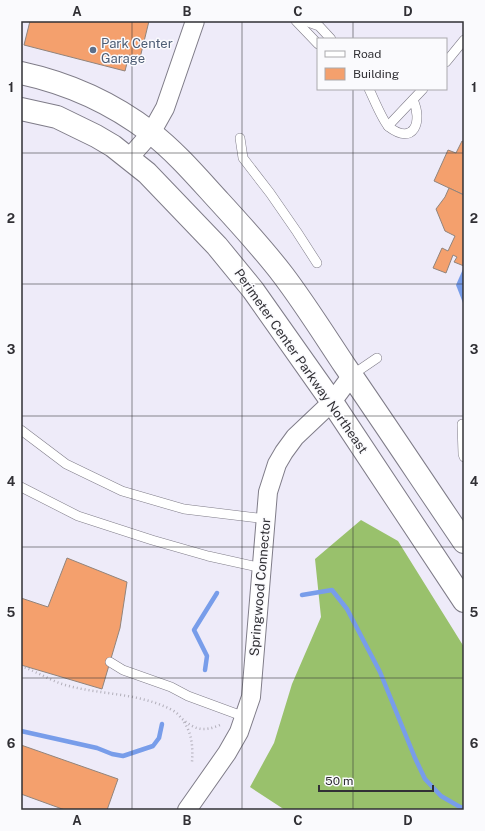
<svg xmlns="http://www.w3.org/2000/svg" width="485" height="831" font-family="'Public Sans',sans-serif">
	<rect width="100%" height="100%" fill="#eeebf9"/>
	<polygon fill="#99c16c" points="361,520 398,541 464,647 464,810 285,810 250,787 274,743 292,684 321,617 315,559"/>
	<polygon fill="#789dea" points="463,269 464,269 464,302 463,303 456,285"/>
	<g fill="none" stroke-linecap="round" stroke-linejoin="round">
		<g stroke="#789dea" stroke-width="4.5">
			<polyline points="302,595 332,590 347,609 380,672 415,758 425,779 441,796 460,807 464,808"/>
			<polyline points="205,670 207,656 194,630 217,593"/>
			<polyline points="21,731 97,748 112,754 123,756 153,746 159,738 162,724"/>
		</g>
	</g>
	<g fill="#f4a06d" stroke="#91847c">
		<polygon points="30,21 149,21 140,58 129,55 125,71 24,45"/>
		<polygon points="462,141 464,142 464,195 434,181 448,150 456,153"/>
		<polygon points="449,188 464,195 464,266 454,262 457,257 453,255 446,273 433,268 442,248 448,251 455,236 445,231 436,209 445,197"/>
		<polygon points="67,558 127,582 120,628 102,689 21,665 21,598 48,607"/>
		<polygon points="21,745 118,779 107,810 65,810 21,794"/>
	</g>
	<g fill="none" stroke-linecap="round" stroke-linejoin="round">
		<defs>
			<g id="lane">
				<polyline points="296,21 318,44"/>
				<polyline points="305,21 319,26 331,39"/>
				<polyline points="446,62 464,40"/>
				<path d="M369,89c4,8 14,33 20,38 25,19 34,-6 24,-27"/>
				<polyline points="388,126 423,89"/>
				<polyline points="240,138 243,158 270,193 297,232 317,263"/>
				<polyline points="352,375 377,358"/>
				<polyline points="462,424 463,454 464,457"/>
				<polyline points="21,430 66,464 122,491 184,509 266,519"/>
				<polyline points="21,487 78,516 152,540 208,556 262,568"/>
				<polyline points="110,662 123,670 171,687 188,696 245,717"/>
			</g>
			<g id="street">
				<polyline points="129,158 151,133 165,108 195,21"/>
				<polyline points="187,810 227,753 239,732 251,697 268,492 277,464 284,452 295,437 332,402 352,375"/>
			</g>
			<g id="secondary">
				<path d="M21,73c46,10 91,30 129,59 26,20 48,46 70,70 22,24 44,48 63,73 22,29 42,61 62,91 40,58 79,117 119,176"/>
				<polyline points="21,109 57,117 96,136 113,146 147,173 217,246 253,290 332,402 464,601"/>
			</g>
		</defs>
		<use href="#lane" stroke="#7f7c88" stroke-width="10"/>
		<use href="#street" stroke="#7f7c88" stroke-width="20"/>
		<use href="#secondary" stroke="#7f7c88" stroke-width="24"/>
		<g stroke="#b2afba" stroke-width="2.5" stroke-dasharray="1 3" stroke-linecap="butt">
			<path d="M21,666c17,6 31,16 48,20 34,9 71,7 103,24 4,2 7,5 9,8 14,12 22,14 39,7"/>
			<path d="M184,722c8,12 9,25 8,40"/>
		</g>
		<use href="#lane" stroke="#fff" stroke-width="9"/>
		<use href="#street" stroke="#fff" stroke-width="18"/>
		<use href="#secondary" stroke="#fff" stroke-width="22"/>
	</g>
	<path fill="none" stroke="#313035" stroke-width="1" stroke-opacity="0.55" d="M132,21v789M242,21v789M353,21v18M353,89v721M21,153h443M21,284h443M21,416h443M21,547h443M21,678h443"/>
	<circle fill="#5c6f8a" stroke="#fafafd" stroke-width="1.5" cx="93" cy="50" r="4"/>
	<g text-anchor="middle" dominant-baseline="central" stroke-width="3" stroke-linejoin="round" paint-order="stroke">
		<g font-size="13" fill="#4e5e75" stroke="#fafafd" text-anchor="start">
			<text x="101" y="43">Park Center<tspan x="101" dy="15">Garage</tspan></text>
		</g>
		<g font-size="13" fill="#313035" stroke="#fafafd">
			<text transform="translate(301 361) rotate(55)">Perimeter Center Parkway Northeast</text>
			<text transform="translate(260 587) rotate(-85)">Springwood Connector</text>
		</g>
	</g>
	<rect width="485" height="831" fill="none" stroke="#fafafd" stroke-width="44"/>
	<rect x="317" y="38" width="130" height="52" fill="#fafafd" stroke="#aaa9ad"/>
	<rect x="325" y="51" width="20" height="6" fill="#ffffff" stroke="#aaa9ad"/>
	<text x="353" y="58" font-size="12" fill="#313035">Road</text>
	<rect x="325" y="68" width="20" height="12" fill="#f4a06d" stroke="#aaa9ad"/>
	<text x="353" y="78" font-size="12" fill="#313035">Building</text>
	<path d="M319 785v6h114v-6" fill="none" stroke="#313035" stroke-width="2"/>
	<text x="325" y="785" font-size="12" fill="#313035" stroke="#fafafd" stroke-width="3" paint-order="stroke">50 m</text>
	<rect x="22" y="22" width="441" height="787" fill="none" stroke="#313035" stroke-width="1.5"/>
	<g font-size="13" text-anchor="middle" font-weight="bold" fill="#313035">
		<text x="77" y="16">A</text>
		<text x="187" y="16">B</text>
		<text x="298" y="16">C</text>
		<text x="408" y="16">D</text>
		<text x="11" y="92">1</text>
		<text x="474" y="92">1</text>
		<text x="11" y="223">2</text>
		<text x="474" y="223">2</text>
		<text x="11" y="354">3</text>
		<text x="474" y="354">3</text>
		<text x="11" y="486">4</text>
		<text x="474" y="486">4</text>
		<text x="11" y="617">5</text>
		<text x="474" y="617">5</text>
		<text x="11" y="748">6</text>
		<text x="474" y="748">6</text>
		<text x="77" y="825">A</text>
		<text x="187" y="825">B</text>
		<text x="298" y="825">C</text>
		<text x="408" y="825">D</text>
	</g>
</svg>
